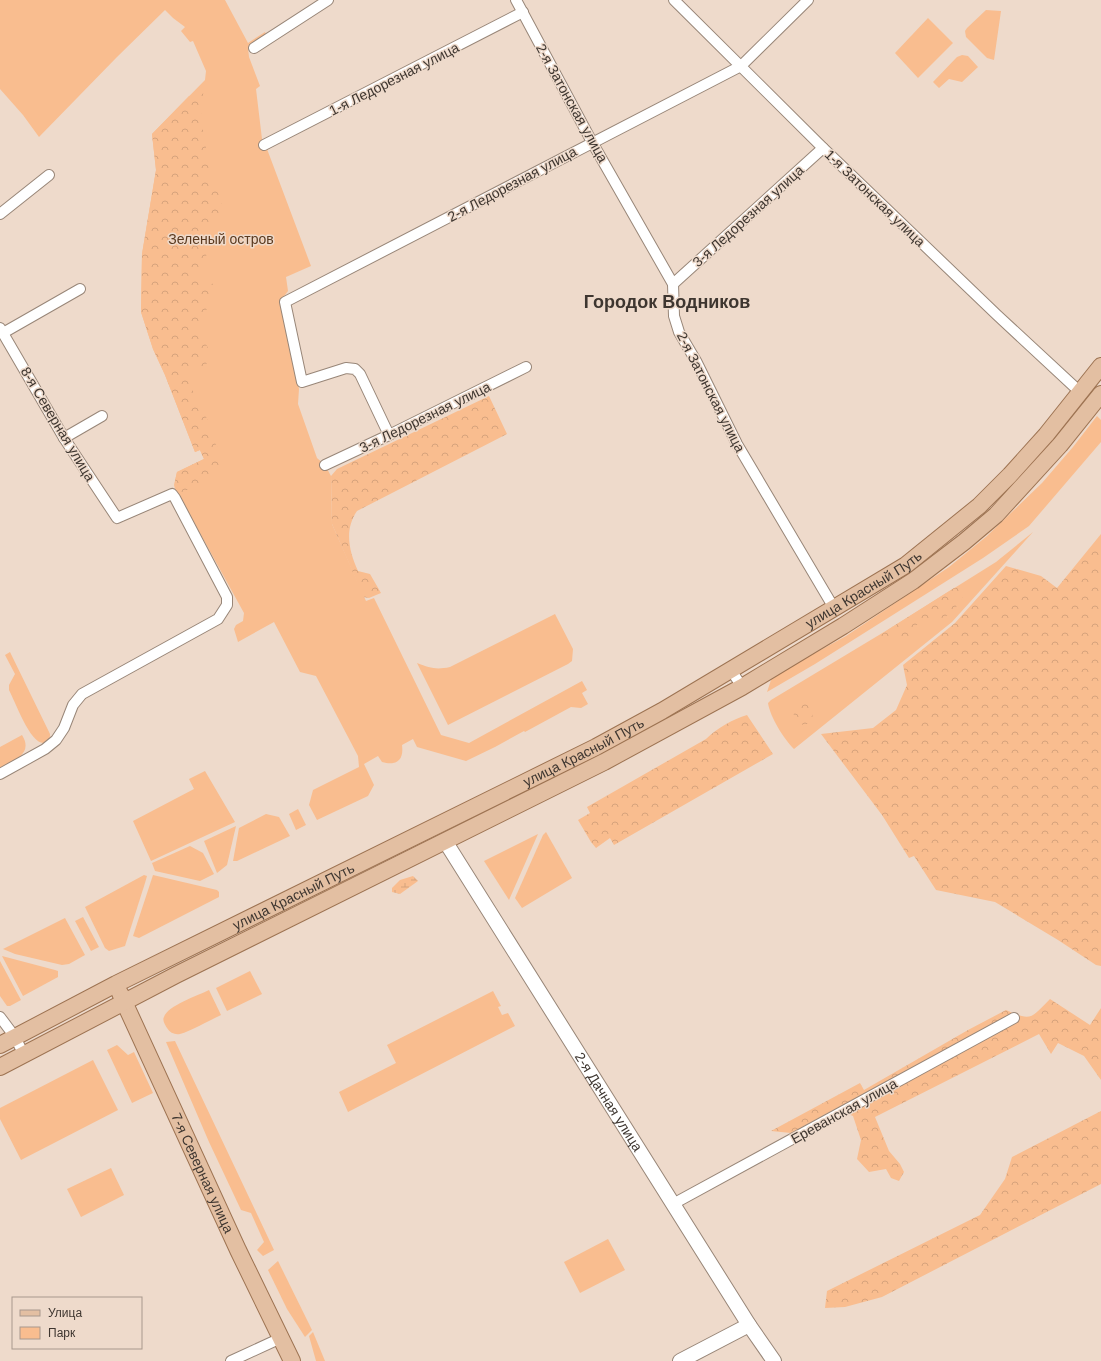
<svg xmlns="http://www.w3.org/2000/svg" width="1101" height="1361" font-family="Helvetica,sans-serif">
	<defs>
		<pattern id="forest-crowns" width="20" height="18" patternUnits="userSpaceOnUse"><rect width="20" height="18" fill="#f9bd8f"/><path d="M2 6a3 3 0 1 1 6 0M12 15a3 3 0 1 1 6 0" fill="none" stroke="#d6a37c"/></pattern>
		<pattern id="wetland-marsh" width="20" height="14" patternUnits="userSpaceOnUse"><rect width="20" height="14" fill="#f9bd8f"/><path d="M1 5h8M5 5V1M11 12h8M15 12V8" fill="none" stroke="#d6a37c"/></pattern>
	</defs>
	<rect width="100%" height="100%" fill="#eedacb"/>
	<g fill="#f9bd8f">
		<path d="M0,0h225l23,43 17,-11 2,5 -19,11 1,9 11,29 -4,3 6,50 5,10 44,117 -25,11 2,14 -6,8 17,90 -1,15 19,54 8,7 6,11 1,48 34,77 8,-3 67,137 28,8 113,-62 5,9 -5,3 6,11 -7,4 -10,-1 -46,25 -1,-1 -29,16 -29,14 -49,-14 -4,-8 -11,6c2,15 -5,21 -20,17l-4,-6 -14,8 10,21 -6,11 -51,24 -8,-15 4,-15 46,-23 -1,-11 -42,-80 -16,-4 -26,-50 -36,20 -4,-13 2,-4 7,-4 1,-8 -64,-116c-8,-7 -5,-16 -3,-25l27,-13 -4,-9 -5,2 -30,-77 -12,-26 -12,-37 1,-58 14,-84 -4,-36 53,-54 1,-9 -13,-30 -3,1 -9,-11 4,-4 -12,-9 -8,-8 -48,47 -78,80 -16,-22 -23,-26z"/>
		<polygon points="986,10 1001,11 994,60 987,58 966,37 965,31 967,28"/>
		<polygon points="928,18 953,43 918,78 895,53"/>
		<polygon points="962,55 968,56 978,67 962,82 949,79 939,88 933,82 957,57"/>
		<polygon points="1097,416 1101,420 1101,442 1029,526 983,558 888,618 815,664 767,692 771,680 786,669 846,636 949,567 987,536 1042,483 1073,447"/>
		<path d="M1033,532l-81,90 -158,127c-10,-10 -24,-32 -26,-46l3,-3 118,-71 107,-67z"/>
		<path d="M555,614l18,35 -1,12 -4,3 -120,61 -31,-62c13,5 19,7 33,4z"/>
		<path d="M10,652l40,82c0,5 -1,9 -6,9 -14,1 -29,-42 -35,-53v-5l6,-11 -10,-19z"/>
		<path d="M22,735c12,19 -9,26 -22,33v-21z"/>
		<polygon points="205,771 235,822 151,861 133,821 194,789 189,779"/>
		<polygon points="298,809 306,825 296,830 289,814"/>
		<polygon points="266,814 279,817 290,836 237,861 233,861 239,828"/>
		<polygon points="236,826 227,865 217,873 204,841"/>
		<polygon points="546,832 572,878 522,908 515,898 543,835"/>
		<polygon points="538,834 509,900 484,861"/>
		<polygon points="190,846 203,853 214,874 200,881 155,871 152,863"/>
		<polygon points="144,875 147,876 145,883 125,946 109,951 105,948 85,907"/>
		<polygon points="153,875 217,890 219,892 219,897 139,938 133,936"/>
		<polygon points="83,917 99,947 91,951 75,921"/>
		<polygon points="65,918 85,955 69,964 62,965 15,954 3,949"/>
		<polygon points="2,956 55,970 58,971 58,977 23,996"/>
		<polygon points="0,961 21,1000 10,1006 7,1006 0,996"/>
		<polygon points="250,971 262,994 227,1011 216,988"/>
		<path d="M209,990l12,25c-11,5 -30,16 -41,19 -5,1 -10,-1 -13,-6 -2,-3 -5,-8 -3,-11 3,-11 35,-22 45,-27z"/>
		<polygon points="493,991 501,1006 498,1007 502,1015 508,1013 515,1026 348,1112 339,1092 396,1063 387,1045"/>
		<polygon points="175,1041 274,1250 263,1256 257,1250 264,1242 251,1213 241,1210 209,1142 166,1042"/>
		<polygon points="117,1045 128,1055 134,1052 153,1093 132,1103 107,1050"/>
		<polygon points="93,1060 118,1110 21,1160 0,1119 0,1108"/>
		<polygon points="111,1168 124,1195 81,1217 67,1189"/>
		<polygon points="608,1239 625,1270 580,1293 564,1262"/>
		<polygon points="278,1261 312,1330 305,1337 287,1309 268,1270"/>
		<polygon points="313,1332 325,1361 316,1361 309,1336"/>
	</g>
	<g fill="url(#forest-crowns)">
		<path d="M201,93l3,1 2,5 -7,21 5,13 6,43 10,13 3,29 -14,7 -8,1 -3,11 9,11 -1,10 -7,13 3,8 11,5 1,4 -2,6 -7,4 -1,4c5,12 5,19 -7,27l-1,5c8,8 16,14 14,27l-11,8 -15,4 24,48 6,20 5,9v24l-42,21 -3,-10 3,-13 27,-13 -4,-9 -5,2 -30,-77 -12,-26 -12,-37 1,-58 14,-84 -4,-36 37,-38z"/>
		<path d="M489,396l18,38 -150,77c-13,19 -8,40 1,60l12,3 11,19 -12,5 -6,-1 -5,-9 -1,-6 -25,-58 -1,-48 6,-7z"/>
		<polygon points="1101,534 1101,966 1096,965 1058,940 995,902 936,890 914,856 909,858 882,815 821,734 873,728 896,710 907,685 903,665 955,623 1006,566 1041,576 1057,588"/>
		<path d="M961,587l3,8 -12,18 -24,12 -9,-2c-6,4 -8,11 -13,17l-6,-1 -5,-3 -10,5 -5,-2 1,-4 8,-6 65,-41z"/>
		<polygon points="802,702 810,705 813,718 807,724 800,725 794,717 793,706"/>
		<path d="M747,715l26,39 -159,91 -4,-7 -14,10 -5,-6 -13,-22 12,-7 -3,-6 119,-68c11,-11 27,-20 41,-24z"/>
		<path d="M1050,999l40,26 11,-17v72l-17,-24 -26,-13 -7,11 -12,-20 -164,83 14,34 11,13 4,8 -5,9 -8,-3 -5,-9 -17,3 -12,-13 4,-19 -8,-24 -18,-7 -44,24 -20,-2 89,-48 4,7 104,-60 38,-20c26,12 25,8 44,-11z"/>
		<polygon points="1101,1111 1101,1184 882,1297 845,1307 825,1308 827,1291 980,1215 1005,1179 1012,1157"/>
	</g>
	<polygon fill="url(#wetland-marsh)" points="413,876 418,881 400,894 392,892 392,888 400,880"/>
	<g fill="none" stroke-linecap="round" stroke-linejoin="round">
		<defs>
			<g id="street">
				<polyline points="516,0 592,142 673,284 674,316 679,332 696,361 737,444 834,608"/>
				<polyline points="674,0 823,148 997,315 1080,392"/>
				<polyline points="254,48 328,0"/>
				<polyline points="264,145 523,12"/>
				<polyline points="0,214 49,175"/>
				<polyline points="673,284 823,148"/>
				<polyline points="0,328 64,438 117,518 172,494 175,498 227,597 227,605 218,619 82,694 73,705 64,728 56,740 45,749 0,774"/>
				<polyline points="3,333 80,289"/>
				<polyline points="389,435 360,374 355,369 346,368 302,382 285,302 741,66 808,0"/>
				<polyline points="64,438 102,416"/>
				<polyline points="325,465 389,435 526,367"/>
				<polyline points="731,670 742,687"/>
				<polyline points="0,1017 15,1037 24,1055"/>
				<polyline points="673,1204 1014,1018"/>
				<polyline points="231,1361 281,1338"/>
			</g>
			<g id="secondary">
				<path id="s1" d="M445,841l304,484 25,36"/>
				<polyline points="680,1361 749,1325"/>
			</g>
			<g id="primary">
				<path id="s2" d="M120,993l118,257 54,111"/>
				<path id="s3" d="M0,1045l116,-61 480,-237 66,-36 244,-146 73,-59 31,-31 36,-40 55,-69"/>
				<polyline points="0,1067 176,975 604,762 742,687 843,626 913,581 964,542 996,515 1060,445 1101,394"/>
			</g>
		</defs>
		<use href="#street" stroke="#988678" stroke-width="12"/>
		<use href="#secondary" stroke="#988678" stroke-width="16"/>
		<use href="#primary" stroke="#9d7352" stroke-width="18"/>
		<use href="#street" stroke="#fff" stroke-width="10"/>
		<use href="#secondary" stroke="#fff" stroke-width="14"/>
		<use href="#primary" stroke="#e3bfa2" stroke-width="16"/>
	</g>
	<g text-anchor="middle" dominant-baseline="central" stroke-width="3" stroke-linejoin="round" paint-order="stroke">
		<g font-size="14" fill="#3e3630" stroke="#eedacb">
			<text transform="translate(394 79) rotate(-27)">1-я Ледорезная улица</text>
			<text transform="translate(572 103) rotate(61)">2-я Затонская улица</text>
			<text transform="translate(512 184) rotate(-28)">2-я Ледорезная улица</text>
			<text transform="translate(875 198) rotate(44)">1-я Затонская улица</text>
			<text transform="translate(748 216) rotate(-42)">3-я Ледорезная улица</text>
			<text transform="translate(711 392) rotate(63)">2-я Затонская улица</text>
			<text transform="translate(425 417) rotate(-26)">3-я Ледорезная улица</text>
			<text transform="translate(58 424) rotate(59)">8-я Северная улица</text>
			<text stroke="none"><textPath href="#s3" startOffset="977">улица Красный Путь</textPath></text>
			<text stroke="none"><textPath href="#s3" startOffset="653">улица Красный Путь</textPath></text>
			<text stroke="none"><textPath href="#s3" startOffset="329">улица Красный Путь</textPath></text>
			<text stroke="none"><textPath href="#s1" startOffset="308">2-я Дачная улица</textPath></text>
			<text transform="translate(844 1111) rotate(-29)">Ереванская улица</text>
			<text stroke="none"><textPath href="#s2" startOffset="198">7-я Северная улица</textPath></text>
		</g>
		<g font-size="14" fill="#5b3a1f" stroke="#eedacb">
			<text x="221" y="239">Зеленый остров</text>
		</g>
		<g font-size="18" font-weight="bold" fill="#3e3630" stroke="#eedacb">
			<text x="667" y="302">Городок Водников</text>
		</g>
	</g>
	<rect x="12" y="1297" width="130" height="52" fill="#eedacb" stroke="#a8988d"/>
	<rect x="20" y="1310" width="20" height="6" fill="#e3bfa2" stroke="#a8988d"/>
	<text x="48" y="1317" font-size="12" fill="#3e3630">Улица</text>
	<rect x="20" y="1327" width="20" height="12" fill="#f9bd8f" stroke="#a8988d"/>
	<text x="48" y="1337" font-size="12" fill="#3e3630">Парк</text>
</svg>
